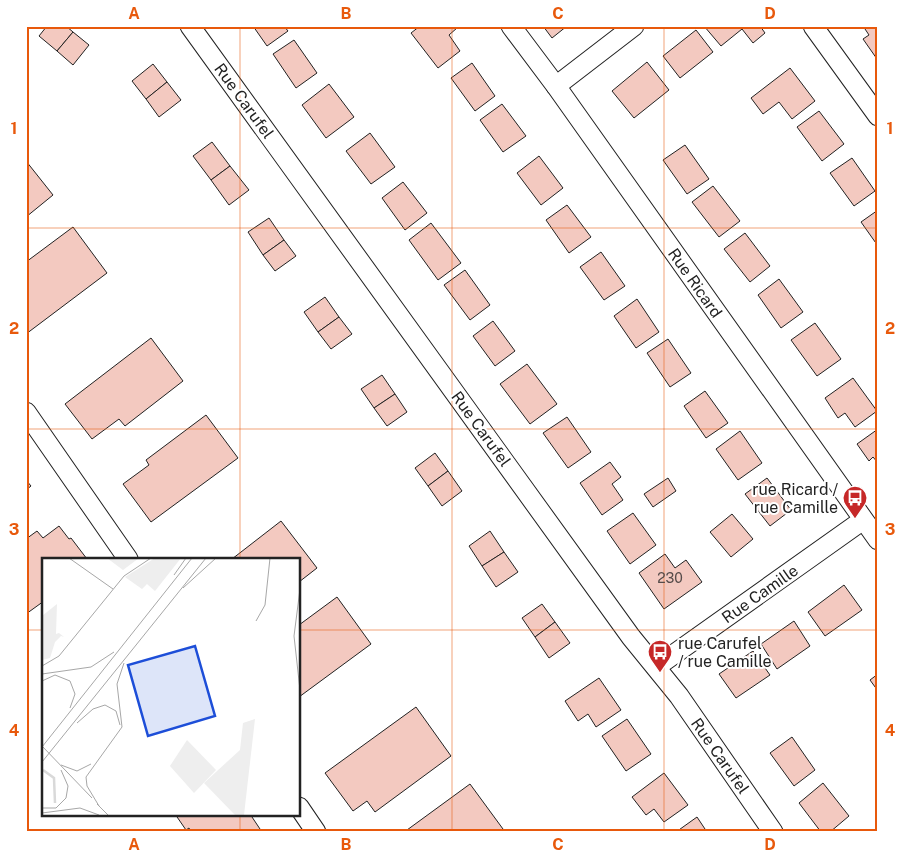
<svg xmlns="http://www.w3.org/2000/svg" width="904" height="858" font-family="'Public Sans',sans-serif">
	<rect width="100%" height="100%" fill="#fff"/>
	<g fill="#f3c9c0" stroke="#222">
		<polygon points="47,26 66,26 73,32 57,51 39,36"/>
		<polygon points="253,26 284,26 288,31 267,46"/>
		<polygon points="420,26 456,26 457,28 449,35 460,51 438,68 411,33"/>
		<polygon points="543,26 567,26 552,38"/>
		<polygon points="704,26 760,26 765,33 753,43 742,29 721,46"/>
		<polygon points="863,26 878,26 877,59 863,39 869,35"/>
		<polygon points="696,30 713,52 680,78 663,56"/>
		<polygon points="73,32 89,45 73,65 57,51"/>
		<polygon points="294,40 317,73 296,88 273,54"/>
		<polygon points="647,62 669,90 634,118 612,91"/>
		<polygon points="472,63 495,96 475,111 451,78"/>
		<polygon points="153,64 167,82 146,99 132,81"/>
		<polygon points="790,68 815,101 792,119 779,102 763,114 751,98"/>
		<polygon points="167,82 181,100 159,117 146,99"/>
		<polygon points="329,84 354,117 326,138 302,105"/>
		<polygon points="502,104 526,136 503,152 480,120"/>
		<polygon points="819,111 844,144 822,161 797,127"/>
		<polygon points="370,133 395,167 371,184 346,151"/>
		<polygon points="212,142 230,166 211,180 193,156"/>
		<polygon points="685,145 709,179 687,194 663,160"/>
		<polygon points="539,156 563,188 541,205 517,173"/>
		<polygon points="852,158 875,191 854,206 830,173"/>
		<polygon points="26,161 53,195 26,217"/>
		<polygon points="230,166 249,190 229,205 211,180"/>
		<polygon points="403,182 427,213 405,230 382,198"/>
		<polygon points="713,186 740,221 719,237 692,202"/>
		<polygon points="567,205 591,237 569,253 546,220"/>
		<polygon points="878,210 878,246 861,222"/>
		<polygon points="269,218 284,240 263,255 248,232"/>
		<polygon points="431,223 461,263 438,280 409,240"/>
		<polygon points="73,227 107,273 26,334 26,262"/>
		<polygon points="745,233 770,266 750,282 724,249"/>
		<polygon points="284,240 296,256 275,271 263,255"/>
		<polygon points="601,252 625,286 604,300 580,267"/>
		<polygon points="465,270 490,305 470,320 444,285"/>
		<polygon points="779,279 803,312 781,328 758,295"/>
		<polygon points="325,297 339,317 318,332 304,312"/>
		<polygon points="637,299 659,332 636,348 614,316"/>
		<polygon points="339,317 352,334 331,349 318,332"/>
		<polygon points="493,321 515,351 495,366 473,336"/>
		<polygon points="815,323 841,359 817,376 791,340"/>
		<polygon points="151,338 183,381 125,426 119,419 92,439 65,404"/>
		<polygon points="668,339 691,373 670,387 647,353"/>
		<polygon points="527,364 557,404 530,424 500,384"/>
		<polygon points="382,375 395,394 374,408 361,389"/>
		<polygon points="853,378 877,411 855,427 845,413 838,418 825,398"/>
		<polygon points="705,391 728,423 706,438 684,406"/>
		<polygon points="395,394 407,412 387,426 374,408"/>
		<polygon points="206,415 238,458 151,522 123,484 149,465 146,460"/>
		<polygon points="567,417 591,452 568,468 543,433"/>
		<polygon points="878,429 878,463 873,457 869,461 857,444"/>
		<polygon points="740,431 762,463 738,480 716,449"/>
		<polygon points="435,453 448,471 428,486 415,468"/>
		<polygon points="610,462 621,477 612,484 623,500 602,515 580,483"/>
		<polygon points="448,471 462,491 442,506 428,486"/>
		<polygon points="668,478 676,491 653,507 644,494"/>
		<polygon points="767,478 791,510 770,526 745,494"/>
		<polygon points="26,480 31,486 26,490"/>
		<polygon points="633,513 656,545 630,564 607,531"/>
		<polygon points="732,514 753,539 731,557 710,532"/>
		<polygon points="281,521 317,568 299,582 299,559 232,559"/>
		<polygon points="59,526 69,539 71,538 87,559 44,559 44,601 26,614 26,539 37,531 43,538"/>
		<polygon points="490,531 504,552 482,566 469,546"/>
		<polygon points="504,552 518,572 496,587 482,566"/>
		<polygon points="665,554 675,568 686,560 702,582 664,609 639,573"/>
		<polygon points="844,585 862,610 825,636 808,612"/>
		<polygon points="337,597 371,644 299,697 299,625"/>
		<polygon points="542,604 555,622 535,637 522,618"/>
		<polygon points="794,621 810,646 777,669 761,644"/>
		<polygon points="555,622 570,643 549,658 535,637"/>
		<polygon points="753,651 770,675 736,698 719,674"/>
		<polygon points="878,674 878,691 870,680"/>
		<polygon points="599,678 621,710 596,727 588,714 578,721 565,701"/>
		<polygon points="416,707 451,756 375,812 367,801 353,811 325,773"/>
		<polygon points="627,719 651,754 626,771 602,736"/>
		<polygon points="792,737 815,770 794,786 770,753"/>
		<polygon points="664,773 688,805 664,822 654,809 646,815 632,797"/>
		<polygon points="823,783 849,816 830,832 821,832 799,803"/>
		<polygon points="470,784 503,829 500,832 408,832 407,830"/>
		<polygon points="175,814 250,814 262,832 191,832 189,828 186,830"/>
		<polygon points="697,817 707,832 676,832"/>
	</g>
	<g fill="none" stroke-linecap="round" stroke-linejoin="round">
		<defs>
			<g id="street">
				<polyline points="190,26 631,637 679,696 773,832"/>
				<polyline points="511,26 556,86 878,540"/>
				<polyline points="813,26 878,116"/>
				<polyline points="556,86 634,26"/>
				<polyline points="26,412 128,559"/>
				<polyline points="656,667 863,520"/>
				<polyline points="299,807 316,832"/>
			</g>
		</defs>
		<use href="#street" stroke="#222" stroke-width="21"/>
		<use href="#street" stroke="#fff" stroke-width="19"/>
	</g>
	<path fill="none" stroke="#e8590c" stroke-width="1" stroke-opacity="0.55" d="M240,26v533M452,26v806M664,26v806M26,228h852M26,429h852M26,630h18M299,630h579M240,814v18"/>
	<defs>
		<symbol id="bus-pin" viewBox="-11 -11 22 30"><path d="M0 17L-7.5 6A9.5 9.5 0 1 1 7.5 6Z" fill="#c62828" stroke="#fff"/><path d="M-5-6H5V4H4V6H2V4H-2V6H-4V4H-5ZM-3.5-4V0h7V-4ZM-3.5 1.2v1.5H-2V1.2ZM2 1.2v1.5H3.5V1.2Z" fill="#fff"/></symbol>
	</defs>
	<g fill-rule="evenodd">
		<use href="#bus-pin" x="841" y="484" width="28" height="38"/>
		<use href="#bus-pin" x="646" y="638" width="28" height="38"/>
	</g>
	<g text-anchor="middle" dominant-baseline="central" stroke-width="4" stroke-linejoin="round" paint-order="stroke">
		<g font-size="14" fill="#564c4a">
			<text x="670" y="578">230</text>
		</g>
		<g font-size="16" fill="#222" stroke="#fff">
			<text transform="translate(244 101) rotate(54)">Rue Carufel</text>
			<text transform="translate(695 283) rotate(55)">Rue Ricard</text>
			<text transform="translate(481 429) rotate(54)">Rue Carufel</text>
			<text transform="translate(760 594) rotate(-35)">Rue Camille</text>
			<text transform="translate(720 756) rotate(55)">Rue Carufel</text>
		</g>
		<g font-size="16" fill="#222" stroke="#fff" text-anchor="end">
			<text x="838" y="489">rue Ricard /<tspan x="838" dy="18">rue Camille</tspan></text>
			<text x="678" y="643" text-anchor="start">rue Carufel<tspan x="678" dy="18">/ rue Camille</tspan></text>
		</g>
	</g>
	<g transform="translate(42 558)">
		<rect width="258" height="258" fill="#fff"/>
		<path d="M65,0h32l-16,12zM113,0h26l-26,33 -8,-7 -5,5 -17,-12zM15,46l-1,30 3,-1 5,4 -3,-1 -6,6 -5,16 -8,2v-44zM213,161l-11,96h-9l-31,-32 36,-33 3,-27zM145,182l29,30 -22,23 -24,-27z" fill="#eee"/>
		<path fill="none" stroke="#d9d9d9" stroke-width="2.5" d="M1,212l11,8 1,25"/>
		<path fill="none" stroke="#a7a7a7" stroke-width="1" d="M27,0l44,31M132,17l12,-17M141,30l33,-30M258,31l-6,47 6,54M214,63l9,-16 5,-47M0,108l17,-10 65,-80 27,-18M0,116l49,-7 23,-15M0,123l13,-6 15,6 5,13 -5,14M35,165l16,-14 12,-4 11,6 4,14M0,188l50,52M0,189l150,-189M0,204l164,-204M19,207l16,6 14,-7M55,246l11,11M57,248l-12,-20 -1,-9 36,-50 -5,-43 7,-21M0,250h14l10,-10 2,-12 -7,-16M0,255l38,-5 19,7"/>
		<path fill="#1d4ed8" fill-opacity="0.15" stroke="#1d4ed8" stroke-width="2.5" d="M153,88l20,70 -67,20 -20,-71z"/>
		<rect width="258" height="258" fill="none" stroke="#222" stroke-width="2.5"/>
	</g>
	<rect width="904" height="858" fill="none" stroke="#ffffff" stroke-width="55"/>
	<rect x="28" y="28" width="848" height="802" fill="none" stroke="#e8590c" stroke-width="2"/>
	<g font-size="16" text-anchor="middle" font-weight="bold" fill="#e8590c">
		<text x="134" y="19">A</text>
		<text x="346" y="19">B</text>
		<text x="558" y="19">C</text>
		<text x="770" y="19">D</text>
		<text x="14" y="134">1</text>
		<text x="890" y="134">1</text>
		<text x="14" y="334">2</text>
		<text x="890" y="334">2</text>
		<text x="14" y="535">3</text>
		<text x="890" y="535">3</text>
		<text x="14" y="736">4</text>
		<text x="890" y="736">4</text>
		<text x="134" y="850">A</text>
		<text x="346" y="850">B</text>
		<text x="558" y="850">C</text>
		<text x="770" y="850">D</text>
	</g>
</svg>
